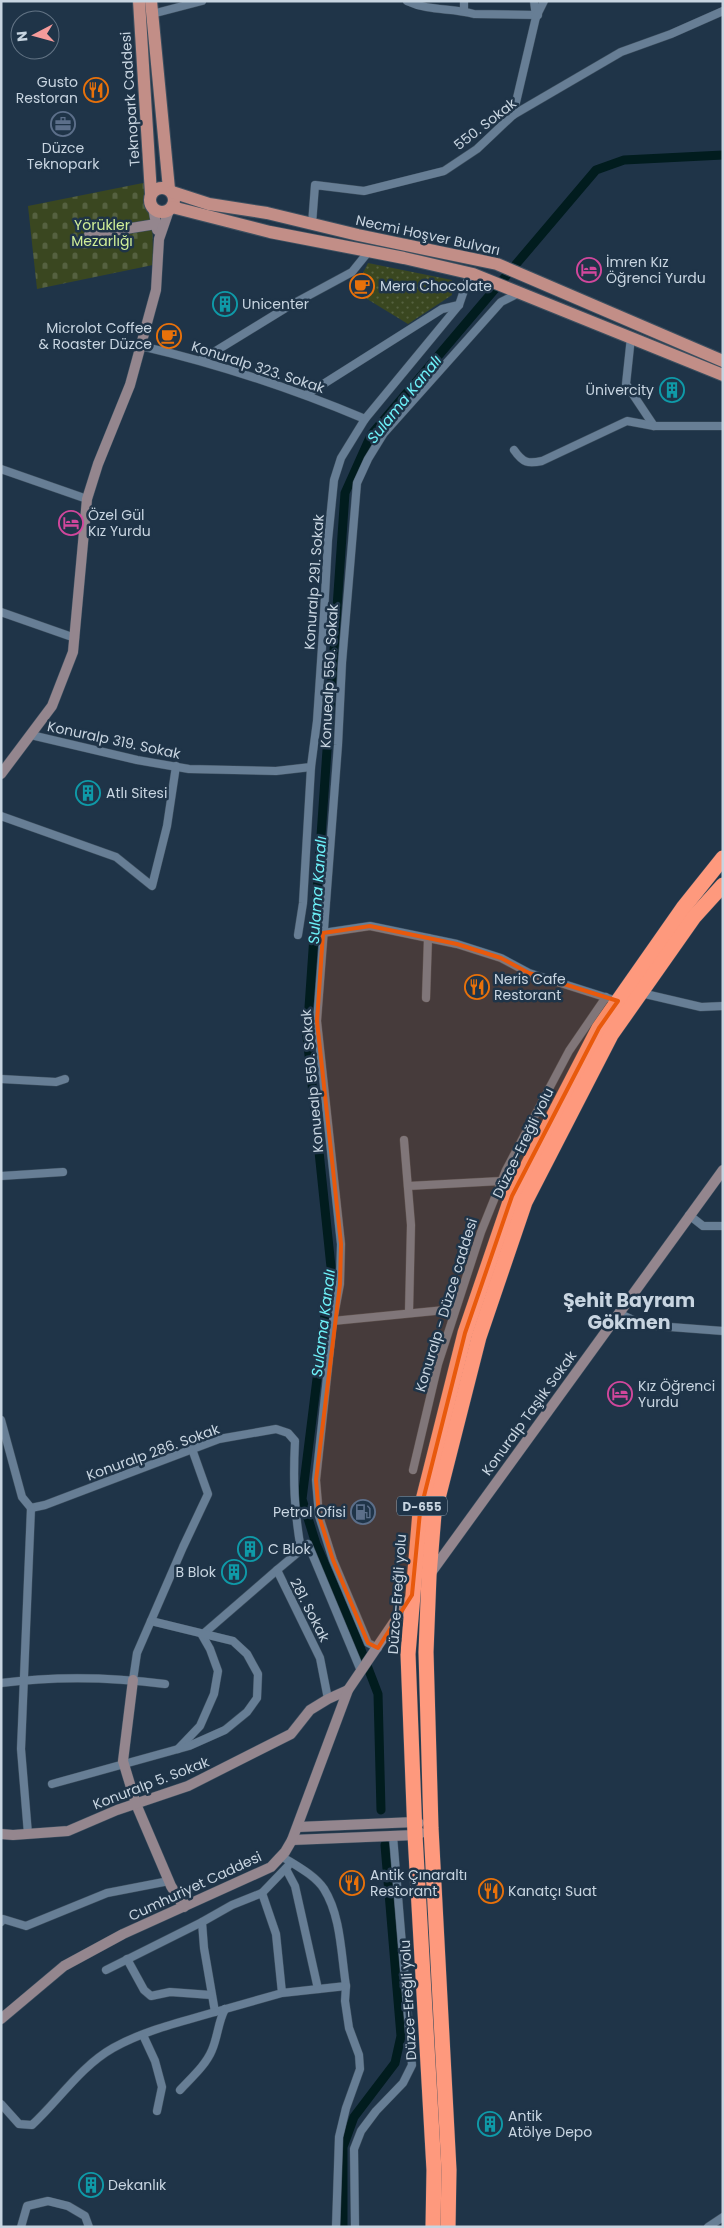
<svg xmlns="http://www.w3.org/2000/svg" width="724" height="2228" font-family="Poppins,sans-serif">
	<defs>
		<pattern id="grass-dots" width="8" height="8" patternUnits="userSpaceOnUse" patternTransform="scale(1.25)"><rect width="8" height="8" fill="#3a4720"/><path d="M2 2h.1M6 6h.1" fill="none" stroke="#556140" stroke-width="1.8" stroke-linecap="round"/></pattern>
		<pattern id="cemetery-stones" width="16" height="16" patternUnits="userSpaceOnUse" patternTransform="scale(1.25)"><rect width="16" height="16" fill="#3a4720"/><path d="M2 7V4a2 2 0 0 1 4 0v3zM10 15v-3a2 2 0 0 1 4 0v3z" fill="#556140"/></pattern>
	</defs>
	<rect width="100%" height="100%" fill="#1f3448"/>
	<polygon fill="url(#grass-dots)" points="368,263 452,280 452,295 408,324 354,291"/>
	<polygon fill="url(#cemetery-stones)" points="143,183 149,183 152,200 153,265 37,289 28,206"/>
	<g fill="none" stroke-linecap="round" stroke-linejoin="round">
		<g stroke="#011c1e" stroke-width="9">
			<polyline points="381,1810 378,1694 355,1634 316,1544 302,1499 331,1267 307,1036 345,493 371,435 596,170 624,160 723,155"/>
			<polyline points="343,2227 343,2147 354,2117 395,2063 401,2036 385,1845"/>
		</g>
		<defs>
			<g id="street">
				<path d="M407,1c24,11 43,6 67,13l64,1"/>
				<polyline points="464,1 464,11"/>
				<polyline points="534,1 536,17"/>
				<polyline points="152,14 202,1"/>
				<polyline points="513,115 536,17 544,1"/>
				<polyline points="312,224 315,185 364,191 444,171 477,149 513,115 621,52 671,34 723,11"/>
				<polyline points="631,337 626,384 654,426"/>
				<path d="M141,346c78,18 150,42 224,73"/>
				<polyline points="201,360 289,306 352,272 369,251"/>
				<polyline points="306,395 442,309 459,305"/>
				<path d="M514,450c9,13 14,14 28,11l85,-40 27,5h69"/>
				<polyline points="1,469 87,499"/>
				<polyline points="1,612 75,638"/>
				<polyline points="31,735 137,760 189,769 276,771 311,767"/>
				<polyline points="1,816 116,857 152,886 167,826 176,766"/>
				<polyline points="323,933 370,926 457,944 501,958 529,973 611,999"/>
				<polyline points="298,935 303,903 311,767 317,721 323,632 328,540 334,480 341,458 365,419 459,305 470,273"/>
				<polyline points="641,993 701,1007 723,1006"/>
				<polyline points="426,998 428,938"/>
				<polyline points="1,1079 56,1082 65,1079"/>
				<polyline points="404,1140 411,1225 409,1312"/>
				<polyline points="1,1176 63,1172"/>
				<polyline points="408,1186 501,1181"/>
				<polyline points="689,1215 703,1226 723,1226"/>
				<polyline points="618,1313 644,1325 723,1331"/>
				<polyline points="333,1321 455,1309"/>
				<path d="M1,1420l21,77 9,11 14,-3 174,-66 57,-10 12,4 7,8c-2,40 -1,68 6,109"/>
				<polyline points="413,1470 438,1364 481,1232 506,1170 569,1051 606,997"/>
				<polyline points="277,1570 308,1544 361,1671"/>
				<polyline points="378,1648 368,1643 333,1560 319,1516 316,1480 333,1321 340,1284 341,1244 317,1021 338,745 342,663 357,483 368,459 384,433 501,302 519,293"/>
				<polyline points="133,1680 137,1653 183,1547 208,1494 192,1449"/>
				<path d="M1,1683c54,-7 110,-6 164,1"/>
				<polyline points="178,1749 200,1726 214,1694 218,1671 210,1649 202,1635 277,1570 320,1658 328,1699"/>
				<polyline points="52,1784 189,1746 225,1730 247,1712 257,1698 258,1674 247,1654 233,1641 151,1621"/>
				<polyline points="28,1834 21,1749 31,1508"/>
				<path d="M281,1856c14,9 34,19 43,33 17,27 17,65 22,97l-64,7 -6,-59 -14,-41 -30,12 -30,17 2,26 11,64 67,-19"/>
				<polyline points="286,1869 295,1886 318,1989"/>
				<polyline points="262,1893 288,1866"/>
				<polyline points="1,1922 3,1919 26,1926 107,1893 169,1881"/>
				<polyline points="127,1959 144,1990 151,1996 170,1992 211,1995"/>
				<polyline points="106,1970 202,1922"/>
				<polyline points="143,2035 155,2061 162,2087 157,2111"/>
				<path d="M180,2090c11,-12 26,-25 32,-40 6,-14 6,-28 13,-41"/>
				<path d="M1,2104l18,20 13,1c27,-25 49,-59 81,-77 32,-18 68,-26 102,-36"/>
				<polyline points="21,2227 27,2206 48,2201 68,2206 85,2216 89,2227"/>
				<polyline points="336,2227 339,2137 346,2108 360,2069 359,2055 349,2028 345,2001 346,1986"/>
				<polyline points="355,2227 354,2149 361,2131 376,2111 403,2083 412,2065 393,1836"/>
				<polyline points="708,2227 723,2217"/>
			</g>
			<g id="secondary">
				<polyline points="153,207 157,230"/>
				<polyline points="89,235 156,224"/>
				<polyline points="1,774 52,706 73,652 87,499 98,464 130,385 156,290 159,239 169,210"/>
				<polyline points="430,1574 723,1170"/>
				<polyline points="133,1680 123,1761 136,1804 171,1886 184,1907"/>
				<polyline points="298,1827 415,1822 419,1823"/>
				<polyline points="1,1834 13,1835 68,1831 117,1810 188,1786 291,1734 310,1710 328,1699 348,1690"/>
				<polyline points="292,1840 415,1835 421,1833"/>
				<polyline points="1,2019 64,1966 123,1934 271,1867 285,1852 292,1840 348,1690 411,1597"/>
			</g>
			<g id="primary">
				<polyline points="139,1 151,194"/>
				<polyline points="151,1 169,189"/>
				<circle cx="162" cy="200" r="12"/>
				<polyline points="172,192 209,204 267,213 358,235 497,264 723,361"/>
				<polyline points="172,207 270,232 404,258 473,274 723,375"/>
			</g>
			<g id="highway">
				<polyline points="433,2227 434,2170 415,1835 408,1654 420,1512 465,1333 512,1196 599,1028 683,908 723,858"/>
				<polyline points="448,2227 449,2170 431,1828 426,1652 429,1576 434,1514 479,1337 525,1202 611,1035 694,917 723,885"/>
			</g>
		</defs>
		<use href="#street" stroke="#3d4f5f" stroke-width="9"/>
		<use href="#secondary" stroke="#3d4f5f" stroke-width="11"/>
		<use href="#primary" stroke="#3d4f5f" stroke-width="14"/>
		<use href="#highway" stroke="#3d4f5f" stroke-width="16"/>
		<use href="#street" stroke="#677e95" stroke-width="8"/>
		<use href="#secondary" stroke="#94868e" stroke-width="10"/>
		<use href="#primary" stroke="#c28e87" stroke-width="12"/>
		<use href="#highway" stroke="#fe997d" stroke-width="15"/>
	</g>
	<path fill="#e8590c" fill-opacity="0.2" stroke="#e8590c" stroke-width="4" stroke-linejoin="round" d="M370,926l87,18 44,14 28,15 89,28 -19,27 -87,168 -47,137 -45,179 -8,83 -34,53 -10,-5 -35,-83 -14,-44 -3,-36 24,-196 1,-40 -24,-223 6,-88z"/>
	<defs>
		<symbol id="restaurant-ring" viewBox="-11 -11 22 22"><circle r="9.5" fill="#1f3448" stroke="#e8710a" stroke-width="1.5"/><path d="M-5-6h1v4h1v-4h1v4h1v-4h1v5L-1.5 .5V6h-2V.5L-5-1ZM5-6V6H3V1.5H1.5Q1.5-4 5-6Z" fill="#e8710a"/></symbol>
		<symbol id="office-ring" viewBox="-11 -11 22 22"><circle r="9.5" fill="#1f3448" stroke="#5c6f8a" stroke-width="1.5"/><path d="M-6-3h4V-5.5h4V-3h4V5H-6ZM-1-4.5V-3h2v-1.5ZM-6 0V1H6V0Z" fill="#5c6f8a"/></symbol>
		<symbol id="hotel-ring" viewBox="-11 -11 22 22"><circle r="9.5" fill="#1f3448" stroke="#d1479c" stroke-width="1.5"/><path d="M-6-4.5h1.5V1H6V5H4.5V3h-9V5H-6ZM-4 0a1.8 1.8 0 1 1 3.6 0ZM.5 0V-2.5h3Q6-2.5 6 0Z" fill="#d1479c"/></symbol>
		<symbol id="cafe-ring" viewBox="-11 -11 22 22"><circle r="9.5" fill="#1f3448" stroke="#e8710a" stroke-width="1.5"/><path d="M-5.5-4.5H6V0H3Q3 3.5 0 3.5H-2.5Q-5.5 3.5-5.5 0ZM3-3.2v2h1.7v-2ZM-6 4.5H4V6H-6Z" fill="#e8710a"/></symbol>
		<symbol id="building-ring" viewBox="-11 -11 22 22"><circle r="9.5" fill="#1f3448" stroke="#0f9aa8" stroke-width="1.5"/><path d="M-4-6H4V6H1V3H-1V6H-4ZM-2.5-4.3h1.7v1.8h-1.7ZM.8-4.3h1.7v1.8H.8ZM-2.5-1h1.7V.8h-1.7ZM.8-1h1.7V.8H.8Z" fill="#0f9aa8"/></symbol>
		<symbol id="fuel-ring" viewBox="-11 -11 22 22"><circle r="9.5" fill="#1f3448" stroke="#5c6f8a" stroke-width="1.5"/><path d="M-5.5-6h7V0h2V4h1.3V-2.5L3-4.5l.8-.8L6-3V5H2.5V1h-1V6h-7ZM-4.2-4.7v3.2H.2V-4.7Z" fill="#5c6f8a"/></symbol>
	</defs>
	<g fill-rule="evenodd">
		<use href="#restaurant-ring" x="82" y="76" width="28" height="28"/>
		<use href="#office-ring" x="49" y="110" width="28" height="28"/>
		<use href="#hotel-ring" x="575" y="256" width="28" height="28"/>
		<use href="#cafe-ring" x="348" y="272" width="28" height="28"/>
		<use href="#building-ring" x="211" y="290" width="28" height="28"/>
		<use href="#cafe-ring" x="155" y="322" width="28" height="28"/>
		<use href="#building-ring" x="658" y="376" width="28" height="28"/>
		<use href="#hotel-ring" x="57" y="509" width="28" height="28"/>
		<use href="#building-ring" x="74" y="779" width="28" height="28"/>
		<use href="#restaurant-ring" x="463" y="973" width="28" height="28"/>
		<use href="#hotel-ring" x="606" y="1380" width="28" height="28"/>
		<use href="#fuel-ring" x="349" y="1498" width="28" height="28"/>
		<use href="#building-ring" x="236" y="1535" width="28" height="28"/>
		<use href="#building-ring" x="220" y="1558" width="28" height="28"/>
		<use href="#restaurant-ring" x="338" y="1869" width="28" height="28"/>
		<use href="#restaurant-ring" x="477" y="1877" width="28" height="28"/>
		<use href="#building-ring" x="476" y="2110" width="28" height="28"/>
		<use href="#building-ring" x="77" y="2171" width="28" height="28"/>
	</g>
	<g text-anchor="middle" dominant-baseline="central" stroke-width="5" stroke-linejoin="round" paint-order="stroke">
		<rect fill="#1f3448" stroke="#95a5b3" stroke-width="1" x="397" y="1496.5" width="50" height="19" rx="4"/>
		<g font-size="12" font-weight="bold" fill="#c8d5e1">
			<text x="422" y="1506">D-655</text>
		</g>
		<g font-size="14" fill="#c8d5e1" stroke="#1f3448" text-anchor="start">
			<text x="78" y="82" text-anchor="end">Gusto<tspan x="78" dy="16">Restoran</tspan></text>
			<text x="63" y="148" text-anchor="middle">Düzce<tspan x="63" dy="16">Teknopark</tspan></text>
			<text x="606" y="262">İmren Kız<tspan x="606" dy="16">Öğrenci Yurdu</tspan></text>
			<text x="380" y="286">Mera Chocolate</text>
			<text x="242" y="304">Unicenter</text>
			<text x="152" y="328" text-anchor="end">Microlot Coffee<tspan x="152" dy="16">&amp; Roaster Düzce</tspan></text>
			<text x="654" y="390" text-anchor="end">Ünivercity</text>
			<text x="88" y="515">Özel Gül<tspan x="88" dy="16">Kız Yurdu</tspan></text>
			<text x="106" y="793">Atlı Sitesi</text>
			<text x="494" y="979">Neris Cafe<tspan x="494" dy="16">Restorant</tspan></text>
			<text x="638" y="1386">Kız Öğrenci<tspan x="638" dy="16">Yurdu</tspan></text>
			<text x="346" y="1512" text-anchor="end">Petrol Ofisi</text>
			<text x="268" y="1549">C Blok</text>
			<text x="216" y="1572" text-anchor="end">B Blok</text>
			<text x="370" y="1875">Antik Çınaraltı<tspan x="370" dy="16">Restorant</tspan></text>
			<text x="508" y="1891">Kanatçı Suat</text>
			<text x="508" y="2116">Antik<tspan x="508" dy="16">Atölye Depo</tspan></text>
			<text x="108" y="2185">Dekanlık</text>
		</g>
		<g font-size="14" fill="#c8d5e1" stroke="#1f3448">
			<text transform="translate(130 99) rotate(-94)">Teknopark Caddesi</text>
			<text transform="translate(485 124) rotate(-38)">550. Sokak</text>
			<text transform="translate(428 235) rotate(12)">Necmi Hoşver Bulvarı</text>
			<text transform="translate(258 367) rotate(18)">Konuralp 323. Sokak</text>
			<text transform="translate(314 582) rotate(-86)">Konuralp 291. Sokak</text>
			<text transform="translate(329 676) rotate(-87)">Konuealp 550. Sokak</text>
			<text transform="translate(114 740) rotate(12)">Konuralp 319. Sokak</text>
			<text transform="translate(312 1081) rotate(-95)">Konuealp 550. Sokak</text>
			<text transform="translate(523 1143) rotate(-64)">Düzce-Ereğli yolu</text>
			<text transform="translate(446 1305) rotate(-73)">Konuralp - Düzce caddesi</text>
			<text transform="translate(529 1413) rotate(-54)">Konuralp Taşlık Sokak</text>
			<text transform="translate(153 1452) rotate(-20)">Konuralp 286. Sokak</text>
			<text transform="translate(397 1594) rotate(-86)">Düzce-Ereğli yolu</text>
			<text transform="translate(310 1610) rotate(63)">281. Sokak</text>
			<text transform="translate(151 1783) rotate(-21)">Konuralp 5. Sokak</text>
			<text transform="translate(195 1886) rotate(-25)">Cumhuriyet Caddesi</text>
			<text transform="translate(408 2000) rotate(-93)">Düzce-Ereğli yolu</text>
		</g>
		<g font-size="14" fill="#d0ee97" stroke="#1f3448">
			<text x="102" y="225">Yörükler<tspan x="102" dy="16">Mezarlığı</tspan></text>
		</g>
		<g font-size="15" font-style="italic" fill="#6ef2fa" stroke="#1f3448">
			<text transform="translate(404 399) rotate(-51)">Sulama Kanalı</text>
			<text transform="translate(317 890) rotate(-86)">Sulama Kanalı</text>
			<text transform="translate(323 1323) rotate(-83)">Sulama Kanalı</text>
		</g>
		<g font-size="19" font-weight="bold" fill="#c8d5e1" stroke="#1f3448">
			<text x="629" y="1300">Şehit Bayram<tspan x="629" dy="22">Gökmen</tspan></text>
		</g>
	</g>
	<rect width="724" height="2228" fill="none" stroke="#c8d5e1" stroke-width="5"/>
	<g transform="translate(35 35) rotate(264)"><circle r="24" fill="#1f3448" stroke="#637485"/>
	<path d="M0-4L9 19L0 12L-9 19Z" fill="#f59b9b"/>
	<text y="-8" font-size="14" font-weight="bold" text-anchor="middle" fill="#c8d5e1">N</text>
	</g>
</svg>
